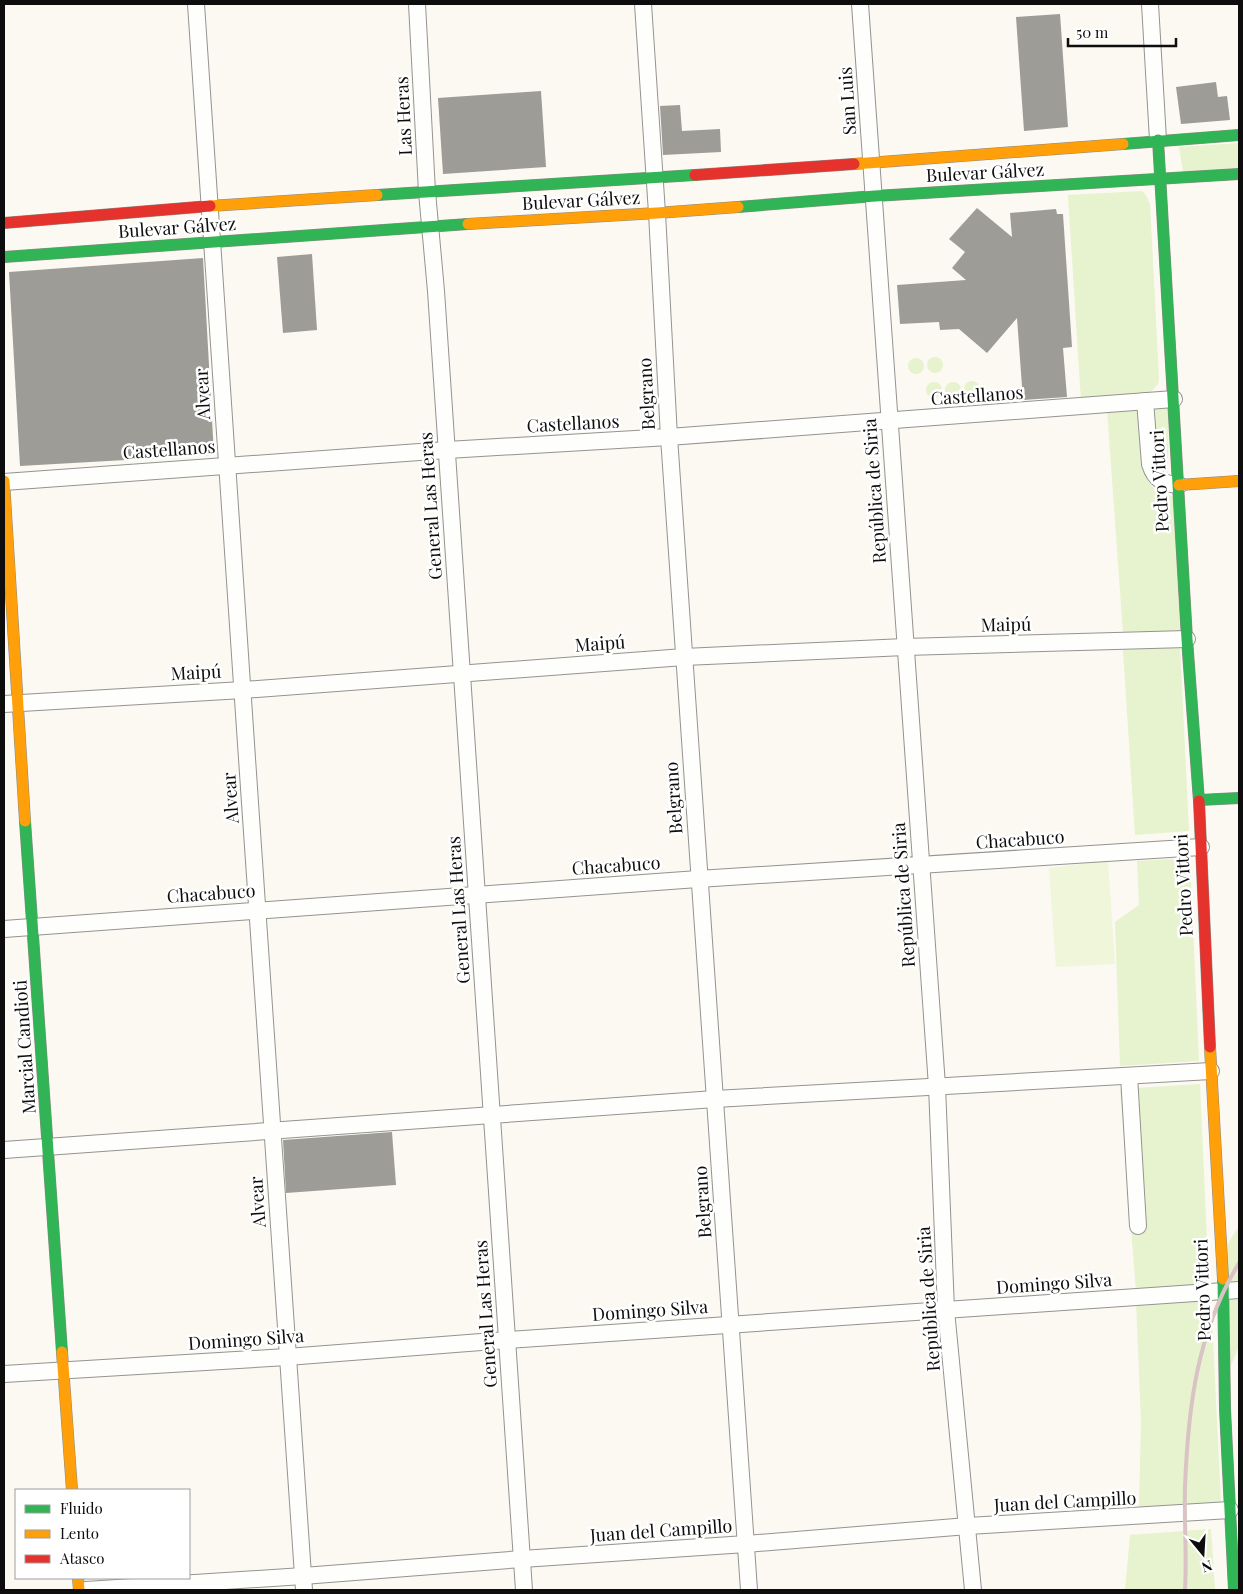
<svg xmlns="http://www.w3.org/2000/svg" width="1243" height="1594" font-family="'Playfair Display',serif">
	<rect width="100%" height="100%" fill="#fbf9f1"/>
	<g fill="#e6f3ce">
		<polygon points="1239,143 1239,168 1183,172 1179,147"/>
		<polygon points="1142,191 1146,195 1150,204 1159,378 1158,384 1149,394 1081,401 1068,195"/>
		<circle cx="935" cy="365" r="8"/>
		<circle cx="916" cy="366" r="8"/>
		<circle cx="972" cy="389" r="8"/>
		<circle cx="953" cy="390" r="8"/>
		<circle cx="934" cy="390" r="8"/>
		<polygon points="1169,404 1168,474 1163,471 1158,466 1150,406"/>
		<path d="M1141,406c1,18 0,65 9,78 6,9 14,11 24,12l6,135 -57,2 -16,-224z"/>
		<polygon points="1180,646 1189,831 1135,835 1123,650"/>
		<polygon points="1190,858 1199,1061 1120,1066 1115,922 1139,905 1137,861"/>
		<polygon points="1200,1084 1209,1286 1136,1291 1120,1089"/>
		<polygon points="1239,1226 1239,1284 1222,1285 1221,1255"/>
		<polygon points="1239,1294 1239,1346 1227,1375 1223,1295"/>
		<polygon points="1211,1297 1221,1505 1139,1510 1141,1422 1136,1302"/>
		<polygon points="1211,1529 1215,1590 1125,1590 1130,1535"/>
	</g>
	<polygon fill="#eff6d9" points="1108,861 1115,964 1056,967 1049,868"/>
	<g fill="#9e9c97">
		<polygon points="1060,14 1068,127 1024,131 1016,17"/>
		<polygon points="1216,82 1218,97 1227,96 1230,120 1181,124 1176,87"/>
		<polygon points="541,91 546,167 443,174 438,98"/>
		<polygon points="680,105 682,131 720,129 721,152 663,155 660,106"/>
		<polygon points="977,208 1012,237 1010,213 1056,209 1057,214 1063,214 1072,347 1063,348 1067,397 1023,400 1017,318 987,353 959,329 940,330 939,322 900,324 897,285 966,280 952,268 965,252 949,239"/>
		<polygon points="312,254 317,330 283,333 277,257"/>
		<polygon points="203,258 214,455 20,466 9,272"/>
		<polygon points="392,1132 396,1185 286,1193 283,1140"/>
	</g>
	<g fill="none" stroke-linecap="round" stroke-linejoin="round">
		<defs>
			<g id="street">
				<path d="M196,4c37,528 70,1058 108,1586"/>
				<polyline points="417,4 427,192 436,291 524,1590"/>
				<polyline points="643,4 657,213 669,437 749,1590"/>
				<polyline points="860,4 937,1086 946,1310 973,1590"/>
				<polyline points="1150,4 1158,140"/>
				<path d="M1145,401l5,63c5,16 13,20 29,21"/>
				<polyline points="4,482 447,450 669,437 1174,399"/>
				<polyline points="4,704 243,690 684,657 905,647 1187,639"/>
				<polyline points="4,929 698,879 1201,847"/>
				<polyline points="1129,1076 1138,1226"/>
				<polyline points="4,1150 715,1099 1211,1071"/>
				<polyline points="4,1374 287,1357 507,1340 1239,1290"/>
				<polyline points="86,1590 303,1576 522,1559 746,1544 968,1526 1230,1510"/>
			</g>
			<g id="fast">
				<polyline points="1158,140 1187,639 1199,801"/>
				<polyline points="1123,144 1239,135"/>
				<polyline points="377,195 695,175"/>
				<polyline points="738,207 875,196 1239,174"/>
				<polyline points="4,257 468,224"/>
				<polyline points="1199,800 1239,798"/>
				<polyline points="25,821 62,1352"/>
				<polyline points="1223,1279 1225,1409 1234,1590"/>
			</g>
			<g id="slow">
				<polyline points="854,164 1123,144"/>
				<polyline points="210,206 377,195"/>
				<polyline points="468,224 657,213 738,207"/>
				<polyline points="4,481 25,821"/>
				<polyline points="1179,485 1239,481"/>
				<polyline points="1210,1047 1223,1279"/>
				<polyline points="62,1352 72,1490"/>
				<polyline points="78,1578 79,1590"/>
			</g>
			<g id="jam">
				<polyline points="695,175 854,164"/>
				<polyline points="4,223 210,206"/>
				<polyline points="1199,801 1210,1047"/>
			</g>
		</defs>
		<use href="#street" stroke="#949390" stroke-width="18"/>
		<use href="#fast" stroke="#8b8a86" stroke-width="12"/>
		<use href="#slow" stroke="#8b8a86" stroke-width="12"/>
		<use href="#jam" stroke="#8b8a86" stroke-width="12"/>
		<use href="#street" stroke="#fefefd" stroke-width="16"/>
		<use href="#fast" stroke="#30b455" stroke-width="11"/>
		<use href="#slow" stroke="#ff9f0a" stroke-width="11"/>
		<use href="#jam" stroke="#e5322d" stroke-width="11"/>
		<path stroke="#d9c3c4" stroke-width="4" d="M1185,1590c2,-34 -1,-69 0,-103 3,-80 12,-155 54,-224"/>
	</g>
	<g text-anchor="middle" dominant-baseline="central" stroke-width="5" stroke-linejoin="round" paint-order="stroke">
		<g font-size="18" fill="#0d0d0d" stroke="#fff">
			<text transform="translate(847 101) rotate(-94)">San Luis</text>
			<text transform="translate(403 116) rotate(-93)">Las Heras</text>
			<text transform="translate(985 172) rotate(-3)">Bulevar Gálvez</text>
			<text transform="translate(581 200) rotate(-3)">Bulevar Gálvez</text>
			<text transform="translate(177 227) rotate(-4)">Bulevar Gálvez</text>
			<text transform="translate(202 394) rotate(-93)">Alvear</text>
			<text transform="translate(646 394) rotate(-93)">Belgrano</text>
			<text transform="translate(977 395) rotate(-4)">Castellanos</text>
			<text transform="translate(573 423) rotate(-3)">Castellanos</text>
			<text transform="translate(169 449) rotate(-4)">Castellanos</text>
			<text transform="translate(1159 481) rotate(-93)">Pedro Vittori</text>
			<text transform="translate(874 491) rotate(-94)">República de Siria</text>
			<text transform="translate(430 506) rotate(-94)">General Las Heras</text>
			<text transform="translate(1006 624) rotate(-1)">Maipú</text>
			<text transform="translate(600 643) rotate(-4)">Maipú</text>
			<text transform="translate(196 672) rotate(-3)">Maipú</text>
			<text transform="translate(230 798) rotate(-94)">Alvear</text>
			<text transform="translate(673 798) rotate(-94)">Belgrano</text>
			<text transform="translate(1020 839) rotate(-4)">Chacabuco</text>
			<text transform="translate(616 865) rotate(-4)">Chacabuco</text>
			<text transform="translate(1183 885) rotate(-93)">Pedro Vittori</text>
			<text transform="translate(211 893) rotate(-4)">Chacabuco</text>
			<text transform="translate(903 895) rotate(-94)">República de Siria</text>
			<text transform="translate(458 910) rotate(-94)">General Las Heras</text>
			<text transform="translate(24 1047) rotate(-94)">Marcial Candioti</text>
			<text transform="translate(257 1202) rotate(-94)">Alvear</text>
			<text transform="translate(702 1202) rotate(-94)">Belgrano</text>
			<text transform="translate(1054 1283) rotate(-4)">Domingo Silva</text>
			<text transform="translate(1202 1290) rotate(-92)">Pedro Vittori</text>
			<text transform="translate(928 1299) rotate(-94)">República de Siria</text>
			<text transform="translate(650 1310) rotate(-4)">Domingo Silva</text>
			<text transform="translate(485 1314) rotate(-94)">General Las Heras</text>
			<text transform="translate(246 1339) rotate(-4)">Domingo Silva</text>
			<text transform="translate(1065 1501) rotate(-3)">Juan del Campillo</text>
			<text transform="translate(661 1530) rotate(-4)">Juan del Campillo</text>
		</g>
	</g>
	<rect width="1243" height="1594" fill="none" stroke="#0d0d0d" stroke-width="10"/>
	<rect x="15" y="1489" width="175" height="90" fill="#ffffff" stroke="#9e9e9e"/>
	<rect x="25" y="1505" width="25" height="8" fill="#30b455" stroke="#9e9e9e"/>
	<text x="60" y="1514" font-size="15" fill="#0d0d0d">Fluido</text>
	<rect x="25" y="1530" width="25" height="8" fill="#ff9f0a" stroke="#9e9e9e"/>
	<text x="60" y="1539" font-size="15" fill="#0d0d0d">Lento</text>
	<rect x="25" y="1555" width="25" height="8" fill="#e5322d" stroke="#9e9e9e"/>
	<text x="60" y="1564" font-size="15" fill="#0d0d0d">Atasco</text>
	<g transform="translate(1203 1554) rotate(162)" stroke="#ffffff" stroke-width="4" paint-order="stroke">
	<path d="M0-4L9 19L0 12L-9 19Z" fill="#0d0d0d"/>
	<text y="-8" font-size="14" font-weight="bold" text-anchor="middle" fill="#0d0d0d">N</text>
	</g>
	<path d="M1068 38v8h108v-8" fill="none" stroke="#0d0d0d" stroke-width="2.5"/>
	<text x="1076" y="38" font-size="15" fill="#0d0d0d" stroke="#ffffff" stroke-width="4" paint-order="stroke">50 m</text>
</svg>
